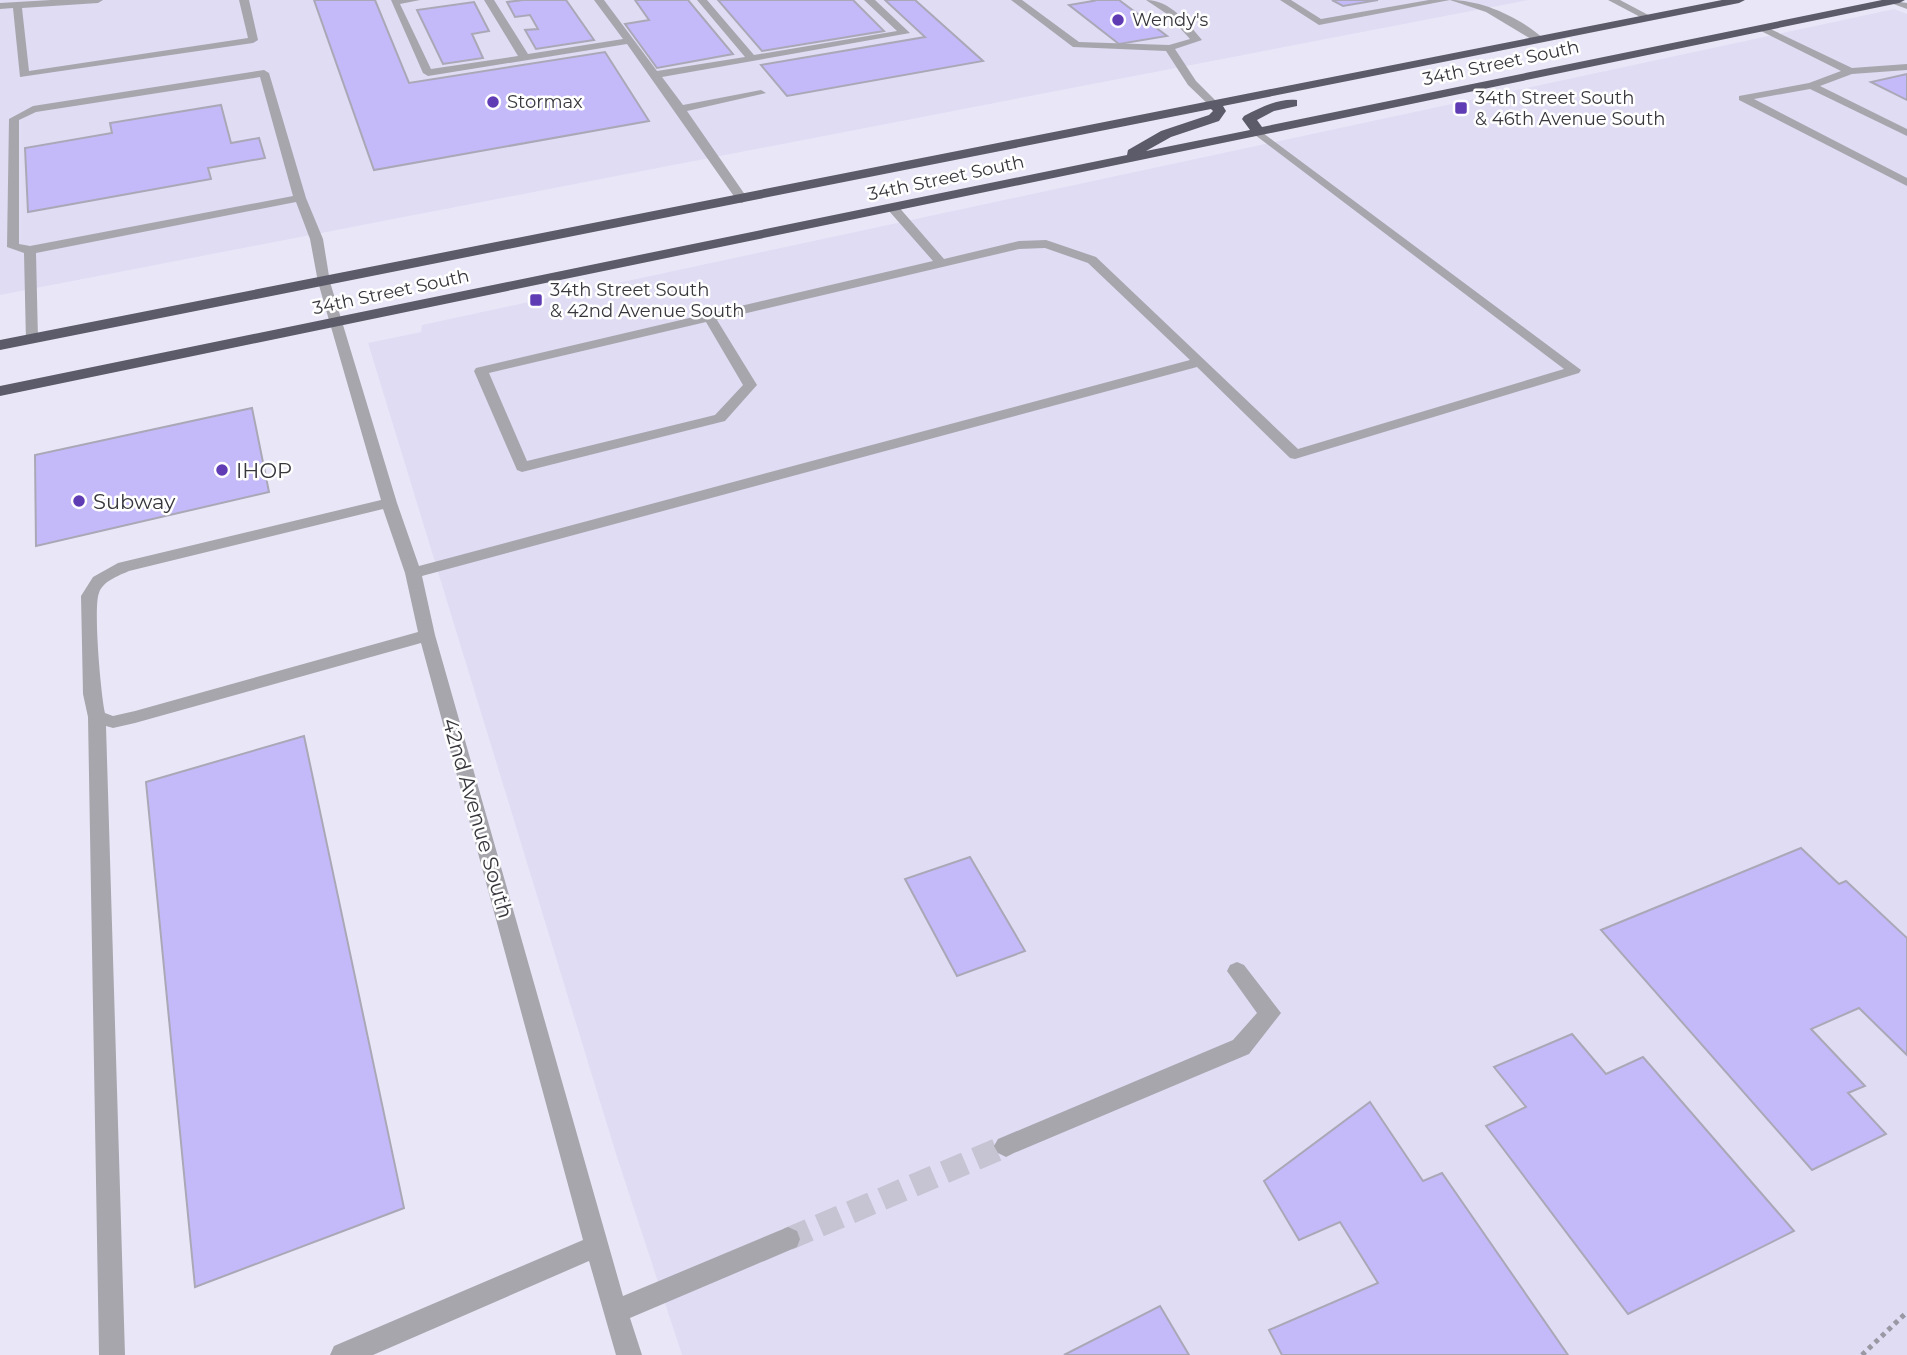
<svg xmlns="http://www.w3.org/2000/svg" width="1907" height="1355" font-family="Montserrat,sans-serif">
	<rect width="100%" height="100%" fill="#e9e7f7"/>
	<g fill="#dfdcf4">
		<polygon points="0,0 1528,0 0,295"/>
		<polygon points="1894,9 1907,14 1907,1355 682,1355 616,1154 368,343 421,332 422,325"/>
	</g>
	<g fill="#c4baf9" stroke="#aaa8b7" stroke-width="2">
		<polygon points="314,0 375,0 409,83 605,52 649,121 374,170"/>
		<polygon points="523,0 566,0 594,40 536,49 525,30 538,29 530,15 515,17 507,2"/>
		<polygon points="635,0 688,0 733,54 657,68 625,24 649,20"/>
		<polygon points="718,0 853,0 884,31 762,51"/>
		<polygon points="885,0 915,0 983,61 787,96 761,65 925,37"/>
		<polygon points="1091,0 1119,0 1167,36 1119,44 1069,5 1093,1"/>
		<polygon points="1332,0 1378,0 1343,6"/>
		<polygon points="474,2 489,31 472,34 483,58 443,64 417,10"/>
		<polygon points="1907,74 1907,100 1871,82"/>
		<polygon points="221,105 231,143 259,138 265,158 208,168 211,179 28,212 25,148 112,133 110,123"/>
		<polygon points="252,408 269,492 36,546 35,455"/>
		<polygon points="304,736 404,1208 195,1287 146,782"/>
		<polygon points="1801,848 1839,884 1846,881 1907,938 1907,1055 1859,1008 1811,1029 1865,1086 1848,1093 1886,1134 1812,1170 1601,930"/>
		<polygon points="970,857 1025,951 957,976 905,879"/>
		<polygon points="1572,1034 1606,1074 1643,1057 1794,1231 1628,1314 1486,1126 1526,1107 1494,1067"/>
		<polygon points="1370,1102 1423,1181 1442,1173 1568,1355 1282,1355 1269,1330 1378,1283 1340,1222 1299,1240 1264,1181"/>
		<polygon points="1160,1306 1189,1355 1064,1355"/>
	</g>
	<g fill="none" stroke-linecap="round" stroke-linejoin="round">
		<polyline stroke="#c6c4d2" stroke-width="23" stroke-dasharray="23 11" stroke-linecap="butt" points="788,1239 1006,1146"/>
		<polyline stroke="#9998a3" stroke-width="5" stroke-dasharray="4.5 4.5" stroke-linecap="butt" points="1862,1355 1907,1312"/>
		<g fill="#a7a6ad" fill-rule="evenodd">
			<polygon points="51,0 103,0 98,3 22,8 29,71 248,38 239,0 249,0 258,40 253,43 20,77 13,8 0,9 0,3"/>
			<polygon points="391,0 420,0 400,4 431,69 518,56 484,0 494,0 528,54 623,39 594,0 604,0 657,71 745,57 697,0 707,0 754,55 897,31 864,0 875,0 910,33 662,77 683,105 761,90 766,93 687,111 748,199 742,203 738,202 627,44 428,76 423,73"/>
			<path d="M1011,0h11l57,42 90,3 21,-6 -23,-25 -21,-14c24,0 42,23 56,40l-27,9 21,32 24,24 -9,2 -23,-22 -22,-34 -93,-4z"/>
			<polygon points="1280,0 1291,0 1321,19 1429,0 1450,0 1319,25"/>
			<path d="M1450,0c33,0 71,18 95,40l-9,2 -50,-30z"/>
			<polygon points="1608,0 1620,0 1654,18 1646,20"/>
			<polygon points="1886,0 1907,3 1907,9 1888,2"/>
			<polygon points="1762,25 1852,68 1907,64 1907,70 1852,74 1820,86 1907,129 1907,136 1810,89 1754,99 1907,178 1907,186 1739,100 1739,96 1809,83 1841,71 1759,30 1759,26"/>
			<path d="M264,70l5,3 37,125 17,41 7,43 67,221 22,63 771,-206 -102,-97 -43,-15 -26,1 -302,71 40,65 -32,36 -203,51 -5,-2 -43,-99 2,-3 457,-107 -44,-50 -2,-3 6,-4 4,1 47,54 75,-18 27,-1 50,17 202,192 266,-80 -309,-234v-4l4,-1 322,240 -2,3 -284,86 -5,-1 -93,-91 -775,209 13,59 188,661 165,-69 9,4 3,8 -3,8 -167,71 12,37h-26l-27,-94 -216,94h-43l4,-9 249,-106 -162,-597 -286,80 -22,5 -7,-2 19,629h-26l-11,-638 -5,-23 -2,-98 12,-19 25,-14 263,-63 -63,-218 -8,-43 -14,-37 -260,51 2,86 -2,3h-10l-2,-89 -17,-6 2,-128 24,-13zM260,77l33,119 -263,50 -11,-2v-124l17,-8zM706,322l37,63 -28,30 -188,46 -38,-88zM383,509l22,64 13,59 -283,79 -22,5 -8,-3c-4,-17 -12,-106 -6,-120 4,-12 19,-17 30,-22z"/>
			<polygon points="1237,962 1244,965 1281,1013 1249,1054 1014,1153 1006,1157 998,1153 994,1146 998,1139 1233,1040 1257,1013 1227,971 1230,965"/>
		</g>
		<path fill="#5c5b69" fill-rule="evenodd" d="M1722,0h23l-6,3 -516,103 3,5 -7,10 -48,16 -25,14 104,-21 -8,-11 2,-3c16,-8 34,-18 53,-16v6l-23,5 -17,9 5,7 620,-127h23l-6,3 -1899,393v-10l1127,-231 1,-5 33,-19 48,-16 4,-4 -2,-2 -1211,241v-10z"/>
	</g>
	<g fill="#603cb4" stroke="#fff" stroke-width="2.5">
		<circle cx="1118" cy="20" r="7"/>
		<circle cx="493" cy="102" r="7"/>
		<rect x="1454" y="101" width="14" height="14" rx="3.5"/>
		<rect x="529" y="293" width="14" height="14" rx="3.5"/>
		<circle cx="222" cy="470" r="7"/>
		<circle cx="79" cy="501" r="7"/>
	</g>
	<g text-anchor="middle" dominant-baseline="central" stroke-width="5" stroke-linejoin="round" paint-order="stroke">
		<g font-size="18" fill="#38373d" stroke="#fff" text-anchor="start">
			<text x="1132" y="20">Wendy's</text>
			<text x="1475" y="98">34th Street South<tspan x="1475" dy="21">&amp; 46th Avenue South</tspan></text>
			<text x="507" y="102">Stormax</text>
			<text x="550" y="290">34th Street South<tspan x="550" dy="21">&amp; 42nd Avenue South</tspan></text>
		</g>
		<g font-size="18" fill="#38373d" stroke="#fff">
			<text transform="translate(1501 63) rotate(-12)">34th Street South</text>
			<text transform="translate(946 178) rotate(-12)">34th Street South</text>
			<text transform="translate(391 292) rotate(-12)">34th Street South</text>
		</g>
		<g font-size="21" fill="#38373d" stroke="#fff" text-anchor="start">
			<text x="236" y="470">IHOP</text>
			<text x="93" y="501">Subway</text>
		</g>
		<g font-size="21" fill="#38373d" stroke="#fff">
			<text transform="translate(478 818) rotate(74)">42nd Avenue South</text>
		</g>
	</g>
</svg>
